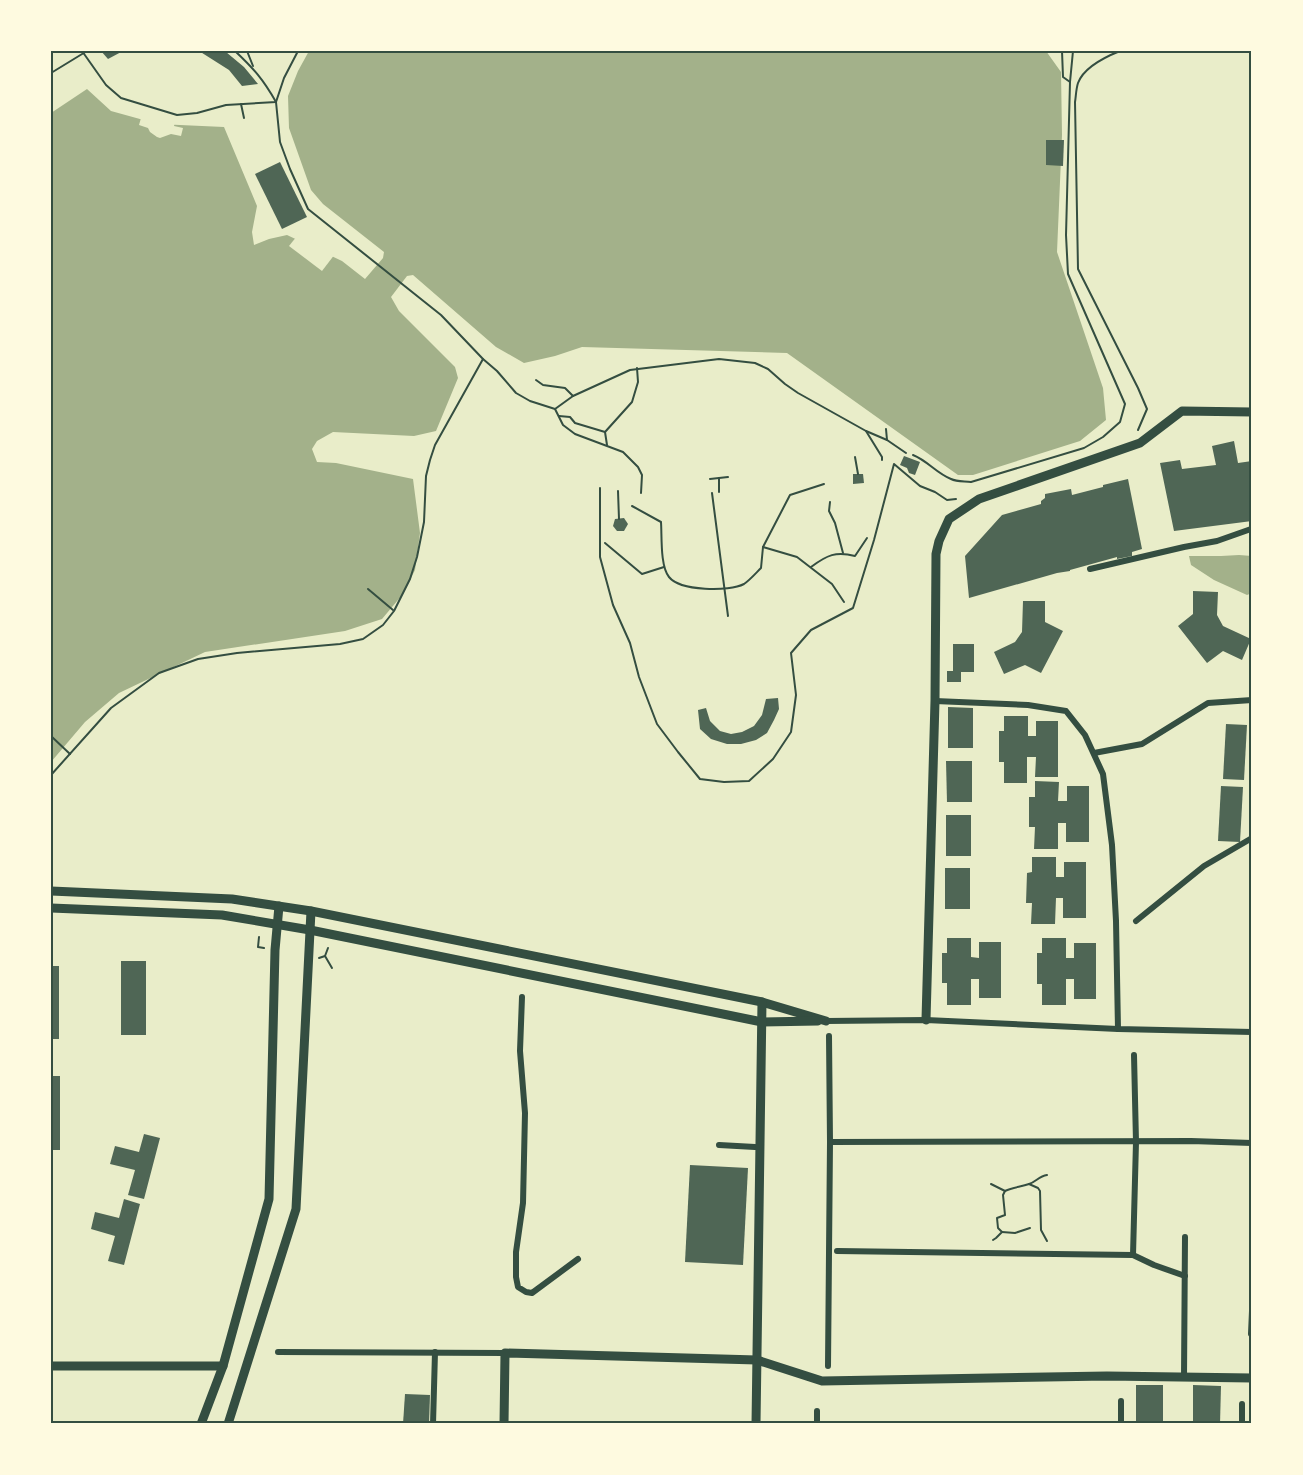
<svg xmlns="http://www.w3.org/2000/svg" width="1303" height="1475" font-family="'DejaVu Sans',sans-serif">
	<rect width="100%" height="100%" fill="#e9edc9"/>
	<g fill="#a3b18a">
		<polygon points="309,51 1046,51 1061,72 1062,135 1057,252 1103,388 1106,420 1080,441 973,475 958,475 787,353 582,347 555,356 524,363 496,347 413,275 407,276 391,297 399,311 455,367 458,378 436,431 414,436 333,432 317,441 312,449 317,462 336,463 413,479 420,533 415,570 403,594 382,619 345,631 205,652 119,693 85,722 51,762 51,113 87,89 111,111 158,124 224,127 257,206 252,232 254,245 269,239 287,235 342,261 365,279 383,258 384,252 323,204 311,190 289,128 288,96 298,71"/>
		<polygon points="1239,555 1252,556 1252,593 1247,595 1214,580 1191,565 1189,556 1221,556"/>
	</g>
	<g fill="#e9edc9">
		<polygon points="141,118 149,120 150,119 158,121 175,122 174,126 183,128 181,136 171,134 160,138 157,137 150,132 148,128 139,125"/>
		<polygon points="297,236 335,254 322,271 289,246"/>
	</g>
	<g fill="#4f6655">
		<polygon points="101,51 123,51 108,59"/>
		<polygon points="199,51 226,52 244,67 258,84 242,86 229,70"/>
		<polygon points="1046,140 1064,140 1063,166 1046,165"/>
		<polygon points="280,162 307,217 282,229 255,174"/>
		<polygon points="1234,441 1238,463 1252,461 1252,521 1174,531 1160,463 1180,460 1182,469 1216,465 1212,446"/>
		<polygon points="904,456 920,462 915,475 909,473 907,468 900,465"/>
		<polygon points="853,474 863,474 864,483 853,484"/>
		<polygon points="1128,479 1142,549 1132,552 1132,556 1117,559 1117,557 1070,570 1070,571 1057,573 969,598 965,556 1002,515 1041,504 1041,501 1045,498 1045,494 1071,489 1072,495 1103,487 1103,485"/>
		<polygon points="624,518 628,524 624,531 617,531 613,526 615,519"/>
		<polygon points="1193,591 1218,592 1217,615 1223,626 1251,639 1242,660 1223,651 1207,663 1178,626 1193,614"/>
		<polygon points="1023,601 1045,601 1045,622 1063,631 1041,673 1025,665 1004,674 994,652 1015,642 1022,632"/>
		<polygon points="953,644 974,644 974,672 961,672 961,682 947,682 947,671 953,671"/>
		<polygon points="778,698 779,709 774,720 767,733 756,740 741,744 727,744 711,739 700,729 698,710 706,708 710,721 720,731 731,734 742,732 754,726 762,715 766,699"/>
		<polygon points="948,707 973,708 973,748 948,748"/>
		<polygon points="1004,716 1028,716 1028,736 1036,736 1036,721 1058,721 1058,777 1035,777 1036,757 1027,757 1027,783 1004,783 1004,762 999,762 999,731 1004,731"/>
		<polygon points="1226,724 1247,725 1244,780 1223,779"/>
		<polygon points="946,761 972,761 972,802 947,802"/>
		<polygon points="1035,781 1059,782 1058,801 1067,801 1067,786 1089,786 1089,842 1066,842 1066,823 1058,823 1058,849 1034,849 1035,827 1029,827 1029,797 1035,797"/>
		<polygon points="1221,786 1243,787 1240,842 1218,841"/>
		<rect x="946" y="815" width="25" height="41"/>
		<polygon points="1032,857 1056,857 1056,877 1064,877 1064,862 1086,862 1086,918 1063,918 1063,898 1056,898 1055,924 1031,924 1032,903 1026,903 1027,873 1032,872"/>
		<rect x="945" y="868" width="25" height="41"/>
		<polygon points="947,938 971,938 971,957 979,958 979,942 1001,942 1001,998 979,998 979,979 971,979 971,1005 947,1005 947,983 942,983 942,953 947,953"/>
		<polygon points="1042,938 1066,938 1066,958 1074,958 1074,943 1096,943 1096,999 1074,999 1074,979 1066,979 1066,1005 1042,1005 1042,984 1037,984 1037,953 1042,953"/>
		<rect x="121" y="961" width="25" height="74"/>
		<rect x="51" y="966" width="8" height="73"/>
		<rect x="51" y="1076" width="9" height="74"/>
		<polygon points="144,1134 160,1138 144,1199 128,1195 135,1170 110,1164 115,1146 139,1152"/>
		<polygon points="690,1165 748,1168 743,1265 685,1262"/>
		<polygon points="124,1199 140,1204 124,1265 108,1261 115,1236 91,1229 95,1212 119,1218"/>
		<rect x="1136" y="1385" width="27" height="39"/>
		<polygon points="1193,1385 1221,1386 1220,1424 1193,1424"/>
		<polygon points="405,1394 430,1395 429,1424 403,1424"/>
	</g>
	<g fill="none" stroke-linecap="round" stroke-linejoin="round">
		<g stroke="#344e41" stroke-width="2">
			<path d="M82,51l24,34 15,13 56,17 20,-2 29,-8 50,-3c-13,-23 -22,-33 -41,-51"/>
			<polyline points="247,51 253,66"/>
			<polyline points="298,51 284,78 276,102 280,142 290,169 308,209 441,315 483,359 497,371 516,393 530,401 555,409 563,425 575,434 623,452 638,467 642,475 641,493"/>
			<polyline points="1062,51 1063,77 1070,82"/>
			<path d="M1120,51c-15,6 -36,16 -42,32 -2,6 -2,13 -3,19l3,167 60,119 9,21 -9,21"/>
			<polyline points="51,73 87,51"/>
			<polyline points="241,104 244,118"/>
			<polyline points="536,380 543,385 565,388 573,396"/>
			<polyline points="555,409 573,396 630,370 719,359 755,363 768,369 785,384 798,393 866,431 887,440 906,453"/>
			<polyline points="559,416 570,417 575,423 605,432 607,445"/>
			<polyline points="886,429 887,440"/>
			<polyline points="866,431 882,457 882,460"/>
			<polyline points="605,432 632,402 638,382 637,368"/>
			<path d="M913,455c15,6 23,18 38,24 6,3 14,2 20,3l113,-34 19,-11 17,-15 5,-18 -57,-130 -2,-39 4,-153 3,-31"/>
			<polyline points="855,457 858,474"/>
			<polyline points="719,478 719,492"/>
			<polyline points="710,479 728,477"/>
			<polyline points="600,488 600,557 613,605 630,643 639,677 657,724 678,752 700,779 724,782 749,781 773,759 791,732 796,695 791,653 811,630 853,608 874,540 894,464 920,486 935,492 947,500 956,499"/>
			<polyline points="618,491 619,519"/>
			<polyline points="712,493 728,616"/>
			<polyline points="830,502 829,511 835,523 843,553"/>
			<path d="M632,506l29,16c1,14 -1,44 8,55 11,14 60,15 75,7 6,-4 12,-11 17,-16l2,-21 27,-52 34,-11"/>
			<polyline points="605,543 642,574 664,567"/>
			<polyline points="763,547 797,557 832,584 844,602"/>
			<path d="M811,567c16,-12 25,-16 44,-11l12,-18"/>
			<polyline points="368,589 393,610"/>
			<polyline points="51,736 70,754"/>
			<polyline points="51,775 111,708 159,673 198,659 237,653 340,644 363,639 383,625 394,611 410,579 417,557 424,522 426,476 430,460 435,445 483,359"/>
			<polyline points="259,937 258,947 264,948"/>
			<polyline points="325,956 332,968"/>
			<polyline points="319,958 325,956 328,948"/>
			<path d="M991,1184l14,7c8,-4 16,-4 24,-7 7,-2 10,-8 18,-9"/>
			<polyline points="1029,1184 1038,1188 1040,1191 1041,1230 1047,1241"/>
			<polyline points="1002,1232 1015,1233 1030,1228"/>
			<polyline points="993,1240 996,1238 1002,1232 998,1228 997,1218 1005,1215 1003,1195 1005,1191"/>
		</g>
		<g stroke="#344e41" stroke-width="6">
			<polyline points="1090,569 1184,547 1217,541 1251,529"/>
			<polyline points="935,701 1028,705 1066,711 1085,735 1103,774 1112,845 1116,921 1118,1029"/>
			<polyline points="1094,753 1142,744 1208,703 1252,700"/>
			<polyline points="1136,921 1204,866 1252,838"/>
			<polyline points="522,997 520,1051 525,1113 523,1203 516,1252 516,1277 518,1287 526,1292 532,1293 578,1259"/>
			<polyline points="826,1021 926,1020 1118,1029 1252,1032"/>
			<polyline points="1134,1055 1136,1142 1133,1255 1154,1265 1185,1276"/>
			<polyline points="830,1142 1191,1141 1252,1143"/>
			<polyline points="719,1145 755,1147"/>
			<polyline points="837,1251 1133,1255"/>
			<polyline points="1251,1334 1252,1311"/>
			<polyline points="278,1352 505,1353"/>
			<polyline points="828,1366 830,1142 829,1036"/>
			<polyline points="1184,1377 1185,1237"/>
			<polyline points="1121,1401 1121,1424"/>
			<polyline points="817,1411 817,1424"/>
			<polyline points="433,1424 435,1352"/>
			<polyline points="1242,1424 1242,1404"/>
		</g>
		<g stroke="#344e41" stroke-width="9">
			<polyline points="51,891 232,899 311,911 762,1002 826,1021"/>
			<polyline points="51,908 222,915 310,930 762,1022 818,1021"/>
			<polyline points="926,1020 935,701 936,554 939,541 949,519 979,499 1140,443 1182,411 1252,412"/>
			<polyline points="51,1366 223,1366"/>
			<polyline points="201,1424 223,1366 269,1199 275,950 279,906"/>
			<polyline points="228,1424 296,1209 311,911"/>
			<polyline points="504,1424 505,1353 757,1360 822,1381 1107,1376 1252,1378"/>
			<polyline points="756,1424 762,1002"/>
		</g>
	</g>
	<rect width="1303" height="1475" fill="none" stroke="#fefae0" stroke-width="105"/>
	<rect x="52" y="52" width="1198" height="1370" fill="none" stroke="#344e41" stroke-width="2"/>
</svg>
